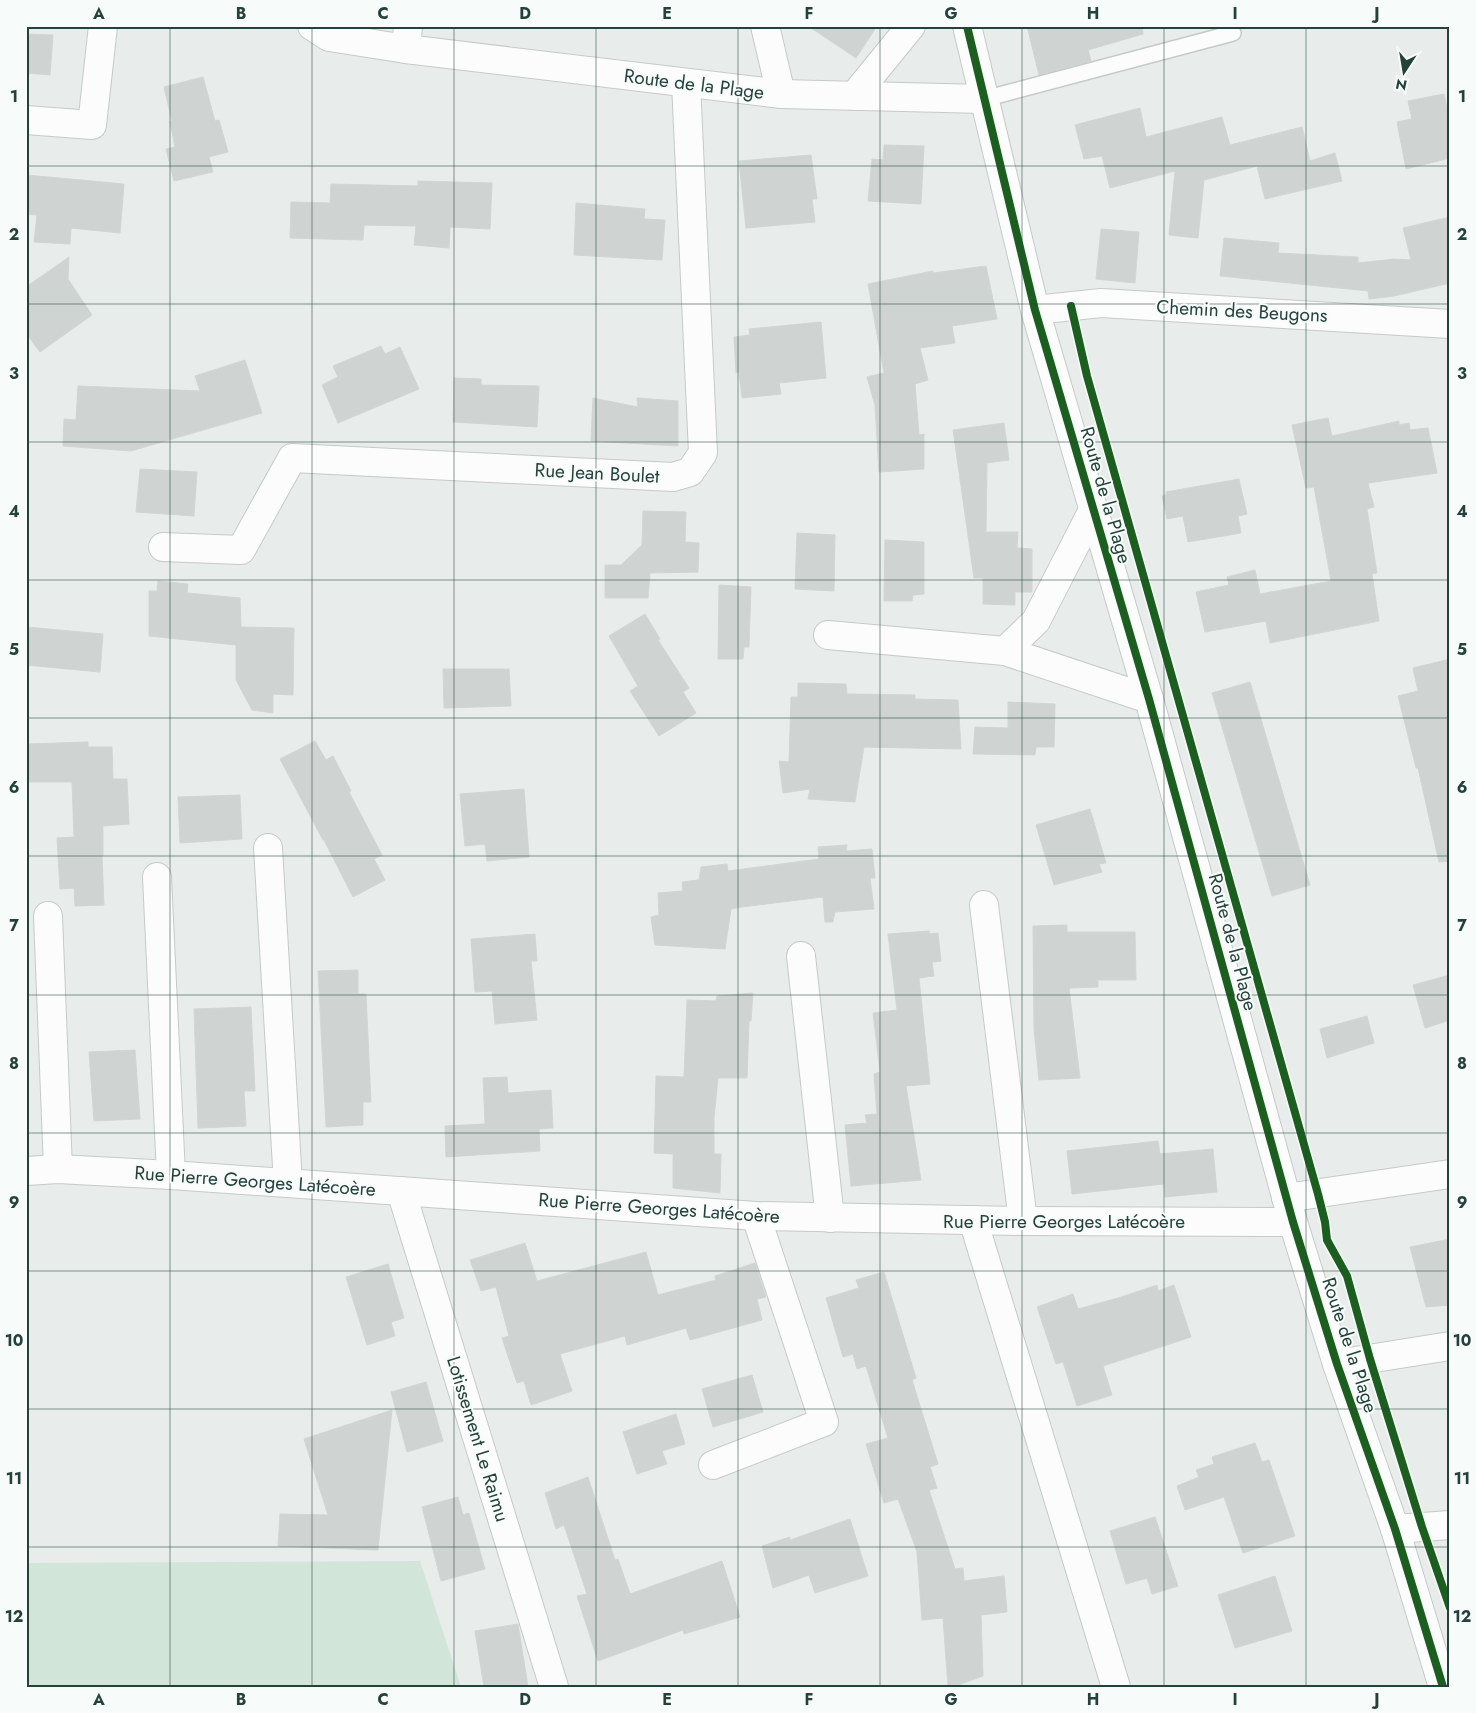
<svg xmlns="http://www.w3.org/2000/svg" width="1476" height="1713" font-family="Jost,sans-serif">
	<rect width="100%" height="100%" fill="#e8edeb"/>
	<polygon fill="#d1e6d8" points="420,1561 461,1687 39,1687 26,1683 26,1563"/>
	<g fill="#cfd4d2" stroke="#d1d6d4">
		<polygon points="808,26 877,26 856,58"/>
		<polygon points="1027,26 1142,26 1143,34 1088,50 1091,61 1039,75"/>
		<polygon points="26,34 53,35 50,75 26,73"/>
		<polygon points="203,77 215,121 219,120 228,152 209,157 213,172 174,181 166,149 175,147 170,122 172,121 164,87"/>
		<polygon points="1444,94 1450,122 1450,158 1406,169 1397,122 1412,119 1408,101"/>
		<polygon points="1140,108 1146,137 1222,117 1230,145 1302,127 1310,161 1335,153 1342,181 1265,199 1257,166 1204,180 1198,238 1169,235 1175,171 1110,188 1102,156 1084,159 1075,125"/>
		<polygon points="884,145 924,146 921,204 868,201 872,159 883,160"/>
		<polygon points="811,155 817,199 812,199 815,222 746,228 739,161"/>
		<polygon points="26,175 124,184 120,233 71,228 70,244 34,242 37,215 26,214"/>
		<polygon points="418,181 492,183 490,229 450,227 449,248 414,245 416,226 364,225 363,240 290,238 291,202 330,203 331,184 418,186"/>
		<polygon points="576,203 645,209 644,219 665,220 662,260 574,255"/>
		<polygon points="1450,217 1450,283 1394,296 1369,299 1368,291 1220,276 1224,238 1279,243 1278,253 1358,257 1358,263 1394,259 1411,260 1403,228"/>
		<polygon points="1101,229 1139,232 1135,283 1096,279"/>
		<polygon points="69,257 68,279 92,315 40,352 26,333 26,287"/>
		<polygon points="986,266 997,319 952,326 955,343 920,348 928,380 915,384 919,435 924,434 924,469 879,472 875,405 867,377 884,373 868,284 933,271 933,273"/>
		<polygon points="821,322 826,378 779,383 781,394 742,398 739,372 736,373 734,337 750,335 749,329"/>
		<polygon points="381,346 385,354 400,347 419,389 338,423 322,385 338,377 333,366"/>
		<polygon points="245,360 262,413 131,451 63,446 64,419 76,420 78,386 200,391 195,376"/>
		<polygon points="454,378 481,379 481,385 539,386 537,427 453,422"/>
		<polygon points="593,398 638,407 637,398 678,401 678,446 591,441"/>
		<polygon points="1328,418 1332,436 1399,421 1399,425 1409,423 1410,430 1428,428 1437,473 1368,483 1374,507 1367,509 1377,573 1372,574 1379,621 1270,643 1266,621 1205,632 1196,592 1229,585 1227,577 1255,570 1260,594 1331,581 1314,487 1306,488 1292,425"/>
		<polygon points="1004,423 1009,460 987,463 986,532 1018,532 1017,548 1032,549 1032,592 1015,592 1015,605 983,604 983,578 974,578 953,430"/>
		<polygon points="140,469 197,472 194,516 136,512"/>
		<polygon points="1239,479 1247,514 1238,516 1241,533 1188,542 1183,516 1167,519 1162,496 1167,494 1166,492"/>
		<polygon points="643,511 686,512 685,542 699,543 698,572 650,573 648,598 605,598 605,565 621,565 642,545"/>
		<polygon points="797,533 835,535 834,591 795,589"/>
		<polygon points="885,540 924,542 924,594 913,595 912,601 884,601"/>
		<polygon points="158,581 188,584 187,593 240,598 241,627 294,628 293,695 273,694 273,713 252,710 236,680 236,645 149,636 149,591 157,591"/>
		<polygon points="719,585 751,587 749,647 744,647 743,659 718,659"/>
		<polygon points="645,614 660,639 658,640 689,688 683,692 696,713 659,736 630,691 638,686 609,636"/>
		<polygon points="26,627 103,634 100,672 26,665"/>
		<polygon points="1450,659 1450,861 1439,862 1418,768 1416,768 1398,696 1418,691 1413,668"/>
		<polygon points="443,669 509,669 511,706 444,708"/>
		<polygon points="1250,682 1310,885 1272,896 1212,693"/>
		<polygon points="798,683 846,684 847,694 915,695 915,699 958,700 961,749 864,747 855,802 808,799 810,789 783,793 779,761 789,762 791,697 798,697"/>
		<polygon points="1008,702 1055,704 1054,747 1036,747 1035,755 973,754 975,727 1008,728"/>
		<polygon points="315,741 326,760 333,756 351,791 349,792 382,855 374,859 385,880 353,897 324,840 323,840 280,759"/>
		<polygon points="88,742 88,747 112,747 113,779 127,779 129,824 103,826 103,855 102,856 104,905 75,906 74,888 60,889 57,838 74,837 72,782 26,782 26,744"/>
		<polygon points="524,789 529,857 487,861 485,844 465,846 460,794"/>
		<polygon points="240,795 242,839 180,843 178,797"/>
		<polygon points="1090,809 1106,863 1099,864 1102,872 1054,885 1036,825"/>
		<polygon points="847,845 846,851 872,849 875,878 870,878 874,909 835,912 833,922 825,922 823,897 742,907 731,909 725,949 655,945 651,917 659,915 658,893 683,891 682,882 699,880 701,867 727,864 728,871 819,859 818,847"/>
		<polygon points="1067,925 1067,932 1135,932 1136,980 1098,980 1098,987 1069,988 1080,1078 1039,1080 1034,1029 1033,926"/>
		<polygon points="929,931 930,934 938,933 941,961 932,962 934,976 919,978 930,1084 906,1086 921,1180 851,1186 845,1125 867,1123 865,1115 877,1114 874,1074 880,1072 873,1013 897,1010 888,934"/>
		<polygon points="535,934 537,961 531,961 537,1020 495,1024 492,991 475,992 471,939"/>
		<polygon points="358,970 358,994 366,994 371,1102 363,1102 363,1125 326,1127 318,971"/>
		<polygon points="1450,975 1450,1020 1425,1028 1413,985"/>
		<polygon points="753,993 751,1021 749,1021 747,1078 718,1078 714,1118 714,1154 721,1154 720,1193 673,1188 673,1154 654,1153 656,1076 684,1077 687,1000 716,1001 717,996"/>
		<polygon points="251,1007 255,1091 244,1091 246,1126 198,1128 194,1009"/>
		<polygon points="1367,1016 1374,1043 1327,1058 1320,1029"/>
		<polygon points="135,1050 140,1119 94,1121 89,1052"/>
		<polygon points="507,1077 508,1093 551,1090 553,1128 539,1129 540,1151 446,1157 445,1126 485,1124 483,1078"/>
		<polygon points="1158,1141 1160,1154 1213,1149 1217,1192 1165,1197 1164,1184 1072,1194 1067,1151"/>
		<polygon points="1450,1239 1450,1305 1426,1307 1410,1247"/>
		<polygon points="525,1243 537,1281 646,1252 658,1295 716,1280 715,1276 755,1263 766,1297 757,1299 762,1320 690,1340 686,1328 627,1345 625,1336 560,1354 572,1391 531,1405 524,1381 517,1383 502,1338 509,1336 496,1287 481,1291 470,1260"/>
		<polygon points="388,1264 404,1318 391,1322 395,1336 367,1345 346,1277"/>
		<polygon points="884,1272 916,1378 912,1380 938,1464 930,1467 937,1488 929,1490 955,1569 963,1568 964,1581 1004,1576 1007,1612 981,1615 983,1676 953,1687 948,1687 943,1618 922,1620 917,1552 898,1499 884,1503 866,1444 888,1438 866,1366 857,1369 853,1354 843,1357 826,1298 859,1288 856,1280"/>
		<polygon points="1157,1285 1158,1291 1174,1285 1191,1337 1103,1366 1112,1395 1077,1406 1063,1362 1056,1364 1037,1307 1073,1294 1078,1309 1118,1298"/>
		<polygon points="752,1375 763,1412 713,1427 702,1389"/>
		<polygon points="426,1382 443,1441 407,1452 391,1392"/>
		<polygon points="392,1410 378,1550 278,1546 280,1514 328,1515 304,1439"/>
		<polygon points="676,1414 685,1444 662,1451 667,1464 637,1474 623,1432"/>
		<polygon points="1255,1443 1262,1462 1269,1460 1295,1536 1243,1553 1224,1497 1185,1510 1177,1486 1199,1477 1196,1470 1214,1464 1212,1457"/>
		<polygon points="588,1477 615,1560 618,1559 630,1594 722,1561 740,1617 684,1634 683,1630 598,1661 577,1596 587,1594 564,1525 556,1529 545,1493"/>
		<polygon points="458,1497 463,1515 469,1513 485,1569 441,1581 422,1507"/>
		<polygon points="1155,1517 1178,1586 1152,1594 1147,1578 1126,1584 1110,1531"/>
		<polygon points="850,1519 868,1576 815,1593 809,1575 773,1588 762,1546 790,1537 790,1540"/>
		<polygon points="1275,1576 1292,1631 1235,1648 1218,1595"/>
		<polygon points="518,1624 528,1687 484,1687 475,1631"/>
	</g>
	<g fill="none" stroke-linecap="round" stroke-linejoin="round">
		<defs>
			<polyline id="service" points="984,99 1233,33"/>
			<g id="minor">
				<polyline points="312,26 329,37 406,49 781,94 984,99"/>
				<polyline points="765,26 781,94"/>
				<polyline points="406,49 408,26"/>
				<polyline points="854,96 911,26"/>
				<polyline points="26,120 92,125 103,26"/>
				<polyline points="1035,310 1101,303 1450,324"/>
				<polyline points="163,547 241,550 292,458 673,477 690,472 703,453 686,83"/>
				<polyline points="828,635 1005,651 1149,699"/>
				<polyline points="1005,651 1036,621 1093,510"/>
				<polyline points="268,848 288,1183"/>
				<polyline points="157,877 171,1175"/>
				<polyline points="984,905 1023,1221"/>
				<polyline points="48,916 58,1169"/>
				<polyline points="801,956 830,1218"/>
				<polyline points="26,1171 58,1169 171,1175 756,1216 1023,1221 1293,1222"/>
				<polyline points="401,1191 554,1687"/>
				<polyline points="1286,1198 1450,1174"/>
				<polyline points="973,1220 1116,1687"/>
				<polyline points="1337,1364 1450,1346"/>
				<polyline points="713,1465 824,1422 756,1216"/>
				<polyline points="1395,1529 1450,1525"/>
			</g>
			<polyline id="tertiary" points="967,26 1035,310 1149,699 1293,1222 1337,1364 1395,1529 1443,1687"/>
		</defs>
		<use href="#service" stroke="#c5cac8" stroke-width="18"/>
		<use href="#minor" stroke="#c5cac8" stroke-width="30"/>
		<use href="#tertiary" stroke="#c5cac8" stroke-width="30"/>
		<use href="#service" stroke="#fcfcfc" stroke-width="15"/>
		<use href="#minor" stroke="#fcfcfc" stroke-width="28"/>
		<use href="#tertiary" stroke="#fcfcfc" stroke-width="28"/>
		<defs>
			<g id="cycleway">
				<polyline points="967,26 1035,310 1149,699 1293,1222 1337,1364 1395,1529 1443,1687"/>
				<polyline points="1071,306 1087,376 1318,1194 1325,1222 1327,1240 1347,1276 1370,1359 1422,1527 1450,1608"/>
			</g>
		</defs>
		<use href="#cycleway" stroke="#f7fbf9" stroke-width="11"/>
		<use href="#cycleway" stroke="#1b5e20" stroke-width="8"/>
	</g>
	<path fill="none" stroke="#24423a" stroke-width="1" stroke-opacity="0.55" d="M170,26v1661M312,26v1661M454,26v1661M596,26v1661M738,26v1661M880,26v1661M1022,26v1661M1164,26v1661M1306,26v1661M26,166h1424M26,304h1424M26,442h1424M26,580h1424M26,718h1424M26,856h1424M26,995h1424M26,1133h1424M26,1271h1424M26,1409h1424M26,1547h1424"/>
	<g text-anchor="middle" dominant-baseline="central" stroke-width="4" stroke-linejoin="round" paint-order="stroke">
		<g font-size="19" fill="#24423a" stroke="#f7fbf9">
			<text transform="translate(694 84) rotate(7)">Route de la Plage</text>
			<text transform="translate(1242 311) rotate(3)">Chemin des Beugons</text>
			<text transform="translate(597 473) rotate(3)">Rue Jean Boulet</text>
			<text transform="translate(1106 495) rotate(74)">Route de la Plage</text>
			<text transform="translate(1233 942) rotate(75)">Route de la Plage</text>
			<text transform="translate(255 1181) rotate(4)">Rue Pierre Georges Latécoère</text>
			<text transform="translate(659 1208) rotate(4)">Rue Pierre Georges Latécoère</text>
			<text x="1064" y="1221">Rue Pierre Georges Latécoère</text>
			<text transform="translate(1350 1345) rotate(72)">Route de la Plage</text>
			<text transform="translate(478 1439) rotate(73)">Lotissement Le Raimu</text>
		</g>
	</g>
	<rect width="1476" height="1713" fill="none" stroke="#f7fbf9" stroke-width="55"/>
	<g transform="translate(1404 72) rotate(192)" stroke="#f7fbf9" stroke-width="4" paint-order="stroke">
	<path d="M0-4L9 19L0 12L-9 19Z" fill="#24423a"/>
	<text y="-8" font-size="14" font-weight="bold" text-anchor="middle" fill="#24423a">N</text>
	</g>
	<rect x="28" y="28" width="1420" height="1658" fill="none" stroke="#24423a" stroke-width="2"/>
	<g font-size="16" text-anchor="middle" font-weight="bold" fill="#24423a">
		<text x="99" y="19">A</text>
		<text x="241" y="19">B</text>
		<text x="383" y="19">C</text>
		<text x="525" y="19">D</text>
		<text x="667" y="19">E</text>
		<text x="809" y="19">F</text>
		<text x="951" y="19">G</text>
		<text x="1093" y="19">H</text>
		<text x="1235" y="19">I</text>
		<text x="1377" y="19">J</text>
		<text x="14" y="102">1</text>
		<text x="1462" y="102">1</text>
		<text x="14" y="240">2</text>
		<text x="1462" y="240">2</text>
		<text x="14" y="379">3</text>
		<text x="1462" y="379">3</text>
		<text x="14" y="517">4</text>
		<text x="1462" y="517">4</text>
		<text x="14" y="655">5</text>
		<text x="1462" y="655">5</text>
		<text x="14" y="793">6</text>
		<text x="1462" y="793">6</text>
		<text x="14" y="931">7</text>
		<text x="1462" y="931">7</text>
		<text x="14" y="1069">8</text>
		<text x="1462" y="1069">8</text>
		<text x="14" y="1208">9</text>
		<text x="1462" y="1208">9</text>
		<text x="14" y="1346">10</text>
		<text x="1462" y="1346">10</text>
		<text x="14" y="1484">11</text>
		<text x="1462" y="1484">11</text>
		<text x="14" y="1622">12</text>
		<text x="1462" y="1622">12</text>
		<text x="99" y="1705">A</text>
		<text x="241" y="1705">B</text>
		<text x="383" y="1705">C</text>
		<text x="525" y="1705">D</text>
		<text x="667" y="1705">E</text>
		<text x="809" y="1705">F</text>
		<text x="951" y="1705">G</text>
		<text x="1093" y="1705">H</text>
		<text x="1235" y="1705">I</text>
		<text x="1377" y="1705">J</text>
	</g>
</svg>
